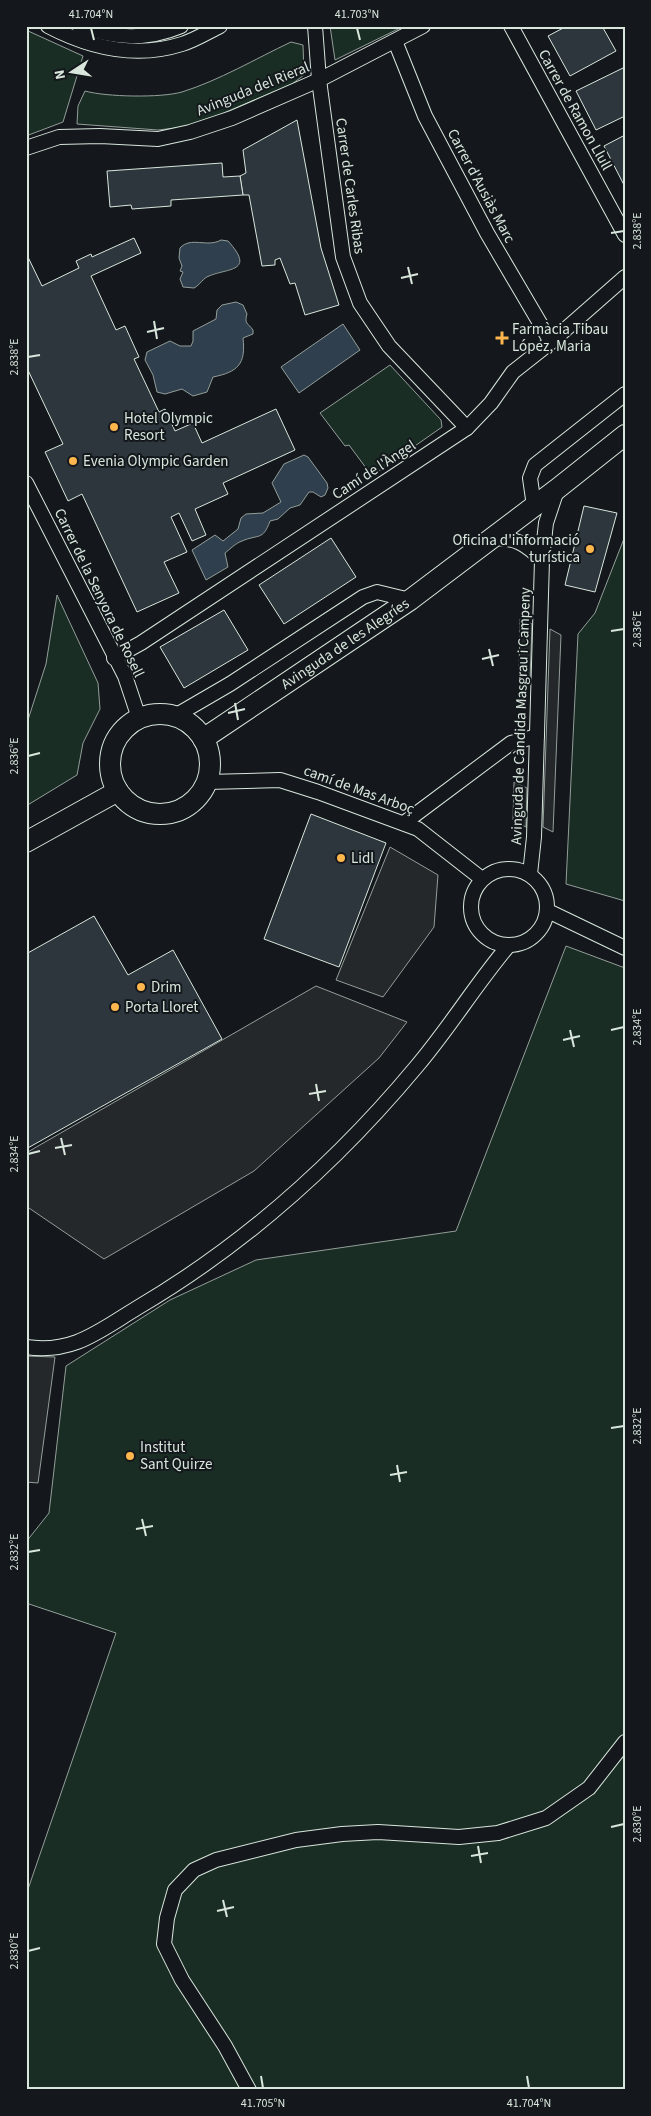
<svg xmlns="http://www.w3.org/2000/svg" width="651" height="2116" font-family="'Source Sans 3',sans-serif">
	<rect width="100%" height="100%" fill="#14181c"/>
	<g fill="#1a2d24" stroke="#939e99">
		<polygon points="330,26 404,26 335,60"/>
		<polygon points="26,30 83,56 63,122 26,136"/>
		<path d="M291,42l12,3 1,30 -12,9 -99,42 -35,4 -81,-6 1,-18 7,-15c21,6 76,7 97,1 38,-12 73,-33 109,-50z"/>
		<polygon points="390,365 441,420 442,427 372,476 349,445 345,446 320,413"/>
		<polygon points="625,536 625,901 566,884 578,634 595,613"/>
		<polygon points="57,595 98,683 100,709 83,743 77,775 26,806 26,726 46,664"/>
		<polygon points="566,946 625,968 625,2090 26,2090 26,1895 116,1633 26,1603 26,1542 49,1513 66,1366 170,1300 256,1260 456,1231"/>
	</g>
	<g fill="#24282b" stroke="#939e99">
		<polygon points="520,619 532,624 530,680 519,675"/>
		<polygon points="550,629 561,635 553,832 543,827"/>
		<polygon points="514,782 527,788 526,827 513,820"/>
		<polygon points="390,847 438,875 434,927 383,997 336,980"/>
		<polygon points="316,986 407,1022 379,1058 254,1171 104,1259 26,1206 26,1153"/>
		<polygon points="26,1356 55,1357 38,1483 26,1482"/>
	</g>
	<g fill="#2f3f4d" stroke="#939e99">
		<path d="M221,240l7,1c28,31 0,27 -19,35 -6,2 -9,9 -15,12l-11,-1 -3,-8 3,-7 -3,-1 2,-5 -3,-8 1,-10c11,-12 27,0 41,-8z"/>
		<path d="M236,302l7,3 4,9c-3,10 1,9 6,16v4l-10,4c3,26 -5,34 -30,39l-6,15 -14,4 -11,-7 -17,5 -8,-2 -4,-17 -8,-15 2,-8 23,-11 10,5h11l2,-5v-10l23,-12 1,-9 5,-5z"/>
		<polygon points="343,324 360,350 299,393 281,367"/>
		<path d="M304,455l4,2 19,26 1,5 -3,7 -4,2 -8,-5h-4l-9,13 -10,3 -12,11 -8,2c-7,20 -12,13 -28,20 -6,2 -12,8 -17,12l3,14 -22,13 -14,-30 23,-15 8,6 15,-12 3,-11 5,-4 17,-1 18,-11 -9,-19 12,-19z"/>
	</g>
	<g fill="#2c363c" stroke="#d8e6dc">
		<polygon points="567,26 602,26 616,51 570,76 548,36"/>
		<polygon points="623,68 625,72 625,116 596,130 576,91"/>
		<polygon points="297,120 321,248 339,305 305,315 295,283 290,284 280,258 275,260 275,265 262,266 249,195 243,195 240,176 246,173 243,150"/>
		<polygon points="625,135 625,185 624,185 604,146"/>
		<polygon points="222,163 223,177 240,176 243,195 171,200 171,206 132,209 131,205 110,207 107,171"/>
		<polygon points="134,238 141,253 91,276 116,330 125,326 139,357 134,359 159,412 165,409 175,431 193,423 202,443 276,409 295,450 223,483 228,494 195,509 206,535 192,541 179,513 171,517 187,552 164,562 179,593 137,612 82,494 68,501 45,452 63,444 26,366 26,253 42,286 79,268 76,261 91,254 92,257"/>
		<polygon points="584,506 617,513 595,592 565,585"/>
		<polygon points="331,538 356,577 284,624 259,585"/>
		<polygon points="224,610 248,650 184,688 160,647"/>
		<polygon points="311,814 386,843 339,967 264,939"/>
		<polygon points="94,916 128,975 173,950 222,1039 26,1149 26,954"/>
	</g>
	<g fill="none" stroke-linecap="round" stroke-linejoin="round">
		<defs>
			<g id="minor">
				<path d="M48,26c42,22 87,33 134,18 13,-4 26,-12 38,-18"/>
				<path d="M79,26c35,12 66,15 102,0"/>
				<polyline points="315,26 319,80 343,257 360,303 389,346 467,428"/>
				<polyline points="511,26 625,235"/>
				<polyline points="395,41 425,116 487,233 551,342"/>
				<polyline points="26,148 59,137 100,136 158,139 190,132 232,118 319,80 423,26"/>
				<polyline points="26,483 125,676 139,718"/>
				<polyline points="534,506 530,478 535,465 625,394"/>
				<path d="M492,538c24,0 33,5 50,22"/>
				<polyline points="114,658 141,643 467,428 491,403 513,372 551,342 625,277"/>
				<polyline points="175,716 230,684 363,597 377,592 410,600"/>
				<polyline points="207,782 280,780 318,792 418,829 482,879"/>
				<polyline points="404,823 511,743 537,736"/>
				<circle cx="509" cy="907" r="38"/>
				<polyline points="530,874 534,837 542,560 546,523 557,490"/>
				<polyline points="548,911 625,948"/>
				<path d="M26,1347c47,7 73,-16 111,-39 107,-63 201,-147 280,-242 33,-39 59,-82 92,-121"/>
				<polyline points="249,2090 225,2046 182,1980 164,1944 167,1918 175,1890 194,1870 216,1860 296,1840 342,1834 378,1832 459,1837 498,1833 546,1818 589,1788 625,1742"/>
			</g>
			<g id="secondary">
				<circle cx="160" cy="764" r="50"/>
				<path id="s1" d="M203,739l207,-139 147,-111 68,-54"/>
				<polyline points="26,842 118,791"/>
			</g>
		</defs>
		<use href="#minor" stroke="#d8e6dc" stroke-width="16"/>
		<use href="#secondary" stroke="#d8e6dc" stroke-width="22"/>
		<use href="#minor" stroke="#14181c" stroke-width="14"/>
		<use href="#secondary" stroke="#14181c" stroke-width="20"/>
	</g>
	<path fill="none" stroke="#d8e6dc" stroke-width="2" d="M91,28l3,12M357,28l3,12M611,233l13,-2M408,267l4,17M401,278l17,-4M154,321l3,18M147,332l17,-4M28,357l12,-2M611,631l13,-2M489,649l4,17M482,659l17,-4M235,703l3,17M228,713l17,-4M28,756l12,-3M570,1030l4,17M611,1030l13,-3M563,1040l17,-4M316,1084l3,17M309,1094l17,-3M61,1138l4,17M55,1148l17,-3M28,1154l12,-3M611,1428l13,-2M397,1465l3,17M390,1475l17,-3M142,1519l4,17M136,1529l17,-3M28,1552l12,-2M611,1827l13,-3M478,1846l3,17M471,1856l17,-3M223,1900l4,17M217,1911l17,-4M28,1951l12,-3M261,2076l2,12M527,2076l2,12"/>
	<g fill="#ffb74d" stroke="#14181c" stroke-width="2">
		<path d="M499.5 330.5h5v5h5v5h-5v5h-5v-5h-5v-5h5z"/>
		<circle cx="114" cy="427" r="5"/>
		<circle cx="73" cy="461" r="5"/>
		<circle cx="590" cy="549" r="5"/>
		<circle cx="341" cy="858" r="5"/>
		<circle cx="141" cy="987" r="5"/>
		<circle cx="115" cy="1007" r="5"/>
		<circle cx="130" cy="1456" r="5"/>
	</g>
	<g text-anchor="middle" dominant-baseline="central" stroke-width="4" stroke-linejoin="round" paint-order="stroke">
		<g font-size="15" fill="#d8e6dc" stroke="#14181c">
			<text transform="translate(253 89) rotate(-22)">Avinguda del Rieral</text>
			<text transform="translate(575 110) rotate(61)">Carrer de Ramon Llull</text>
			<text transform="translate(350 186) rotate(82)">Carrer de Carles Ribas</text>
			<text transform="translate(481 186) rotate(62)">Carrer d'Ausiàs Marc</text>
			<text transform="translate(374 470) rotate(-33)">Camí de l'Àngel</text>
			<text transform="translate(99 593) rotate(64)">Carrer de la Senyora de Rosell</text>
			<text stroke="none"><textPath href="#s1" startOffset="171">Avinguda de les Alegríes</textPath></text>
			<text transform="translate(521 716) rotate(-88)">Avinguda de Càndida Masgrau i Campeny</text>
			<text transform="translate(359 790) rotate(20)">camí de Mas Arboç</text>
		</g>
		<g font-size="15" fill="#d8e6dc" stroke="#14181c" text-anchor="start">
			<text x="512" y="329">Farmàcia Tibau<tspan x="512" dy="17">López, Maria</tspan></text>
			<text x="124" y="418">Hotel Olympic<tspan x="124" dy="17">Resort</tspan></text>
			<text x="83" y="461">Evenia Olympic Garden</text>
			<text x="580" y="540" text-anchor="end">Oficina d'informació<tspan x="580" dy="17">turística</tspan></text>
			<text x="351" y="858">Lidl</text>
			<text x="151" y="987">Drim</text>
			<text x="125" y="1007">Porta Lloret</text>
			<text x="140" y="1447">Institut<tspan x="140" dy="17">Sant Quirze</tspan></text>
		</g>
	</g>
	<rect width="651" height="2116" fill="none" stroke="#14181c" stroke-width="55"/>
	<g transform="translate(72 72) rotate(258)" stroke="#14181c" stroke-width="4" paint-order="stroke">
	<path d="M0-4L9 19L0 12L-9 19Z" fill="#d8e6dc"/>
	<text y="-8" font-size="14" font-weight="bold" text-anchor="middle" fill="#d8e6dc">N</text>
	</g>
	<rect x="28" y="28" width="596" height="2060" fill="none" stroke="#d8e6dc" stroke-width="2"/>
	<g font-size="12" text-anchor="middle" fill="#d8e6dc">
		<text x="91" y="18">41.704°N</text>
		<text x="357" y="18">41.703°N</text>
		<text transform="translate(637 231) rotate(-90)" y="4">2.838°E</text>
		<text transform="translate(14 357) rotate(-90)" y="4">2.838°E</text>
		<text transform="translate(637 629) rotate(-90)" y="4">2.836°E</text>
		<text transform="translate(14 756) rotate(-90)" y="4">2.836°E</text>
		<text transform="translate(637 1027) rotate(-90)" y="4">2.834°E</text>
		<text transform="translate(14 1154) rotate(-90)" y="4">2.834°E</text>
		<text transform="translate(637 1426) rotate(-90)" y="4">2.832°E</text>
		<text transform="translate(14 1552) rotate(-90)" y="4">2.832°E</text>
		<text transform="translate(637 1824) rotate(-90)" y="4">2.830°E</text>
		<text transform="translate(14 1951) rotate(-90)" y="4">2.830°E</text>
		<text x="263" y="2107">41.705°N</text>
		<text x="529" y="2107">41.704°N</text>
	</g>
</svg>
